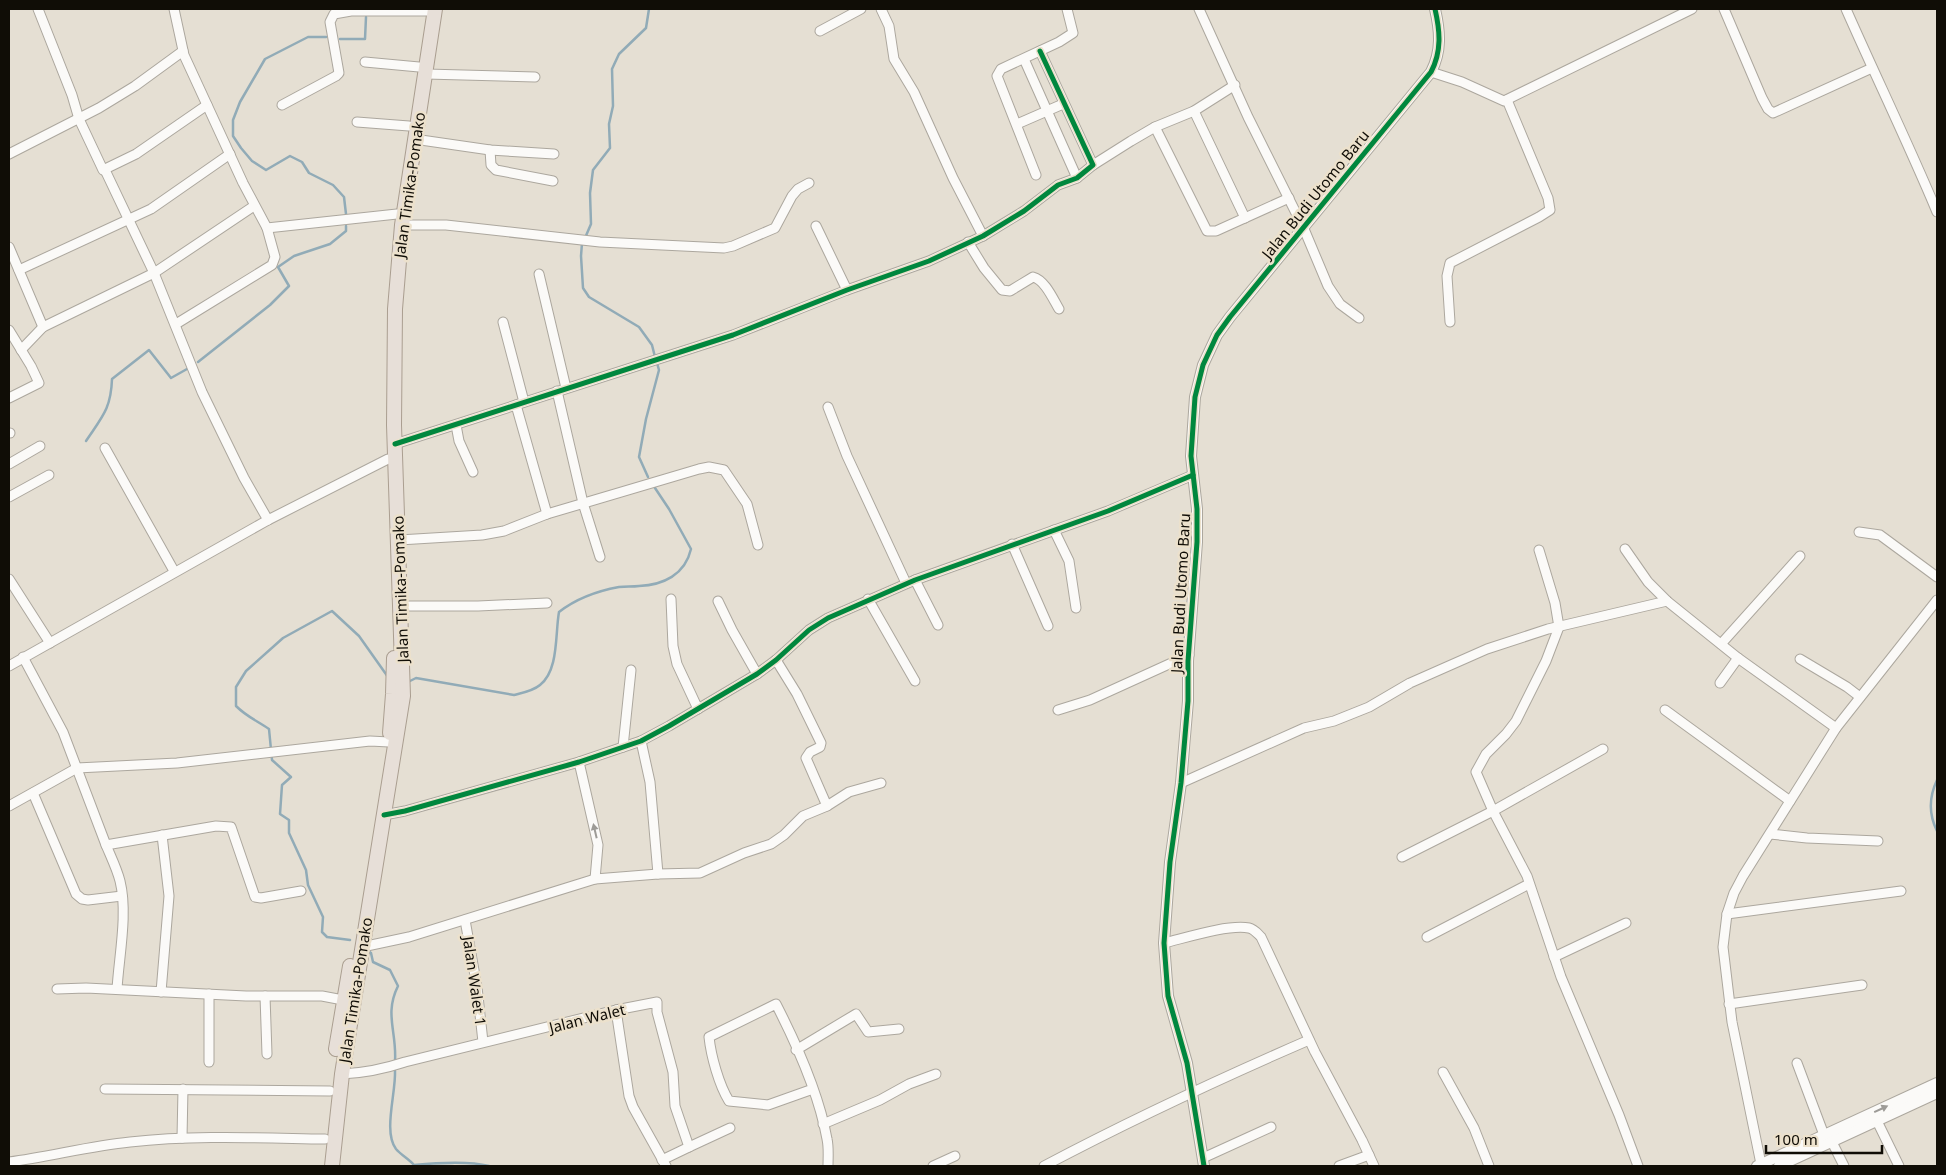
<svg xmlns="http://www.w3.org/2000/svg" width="1946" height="1175" font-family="'Noto Sans',sans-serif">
	<rect width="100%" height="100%" fill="#e5dfd3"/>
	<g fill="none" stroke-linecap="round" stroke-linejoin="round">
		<g stroke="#91abb7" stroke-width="2.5">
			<polyline points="326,37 308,37 265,59 240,102 233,120 233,136 241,148 252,161 266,170 290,156 302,162 309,173 333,185 344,197 346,214"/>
			<polyline points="340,39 365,39 366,17"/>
			<polyline points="585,238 591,224 590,193 593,170 610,148 609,124 613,106 612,69 619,54 646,28 649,9"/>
			<polyline points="582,243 581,256 583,288 589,297 639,327 652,345 655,357"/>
			<polyline points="198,362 270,305 289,286 278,267 294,256 330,244 346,231 346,226"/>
			<path d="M86,441c16,-24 25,-32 26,-62l37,-29 22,28 16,-9"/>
			<polyline points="648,477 639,457 646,419 659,370 657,363"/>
			<path d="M408,682l8,-4 98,17c8,-2 19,-4 26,-10 19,-15 15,-51 19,-73 18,-14 38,-21 60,-25 7,-1 13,0 20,-1 24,-1 46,-11 52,-37l-22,-40 -14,-21"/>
			<path d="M1937,780c-8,17 -8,35 0,51"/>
			<path d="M350,940l-23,-3 -5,-5 1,-15 -15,-32 -2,-15 -17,-37v-13l-9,-6 2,-29 9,-8 -19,-17 -3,-31c-13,-9 -22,-12 -33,-23v-19l10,-16 37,-33 49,-27 27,25 29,41"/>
			<path d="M367,950l4,3 2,9 17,8 8,16c-14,28 -1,46 -3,75"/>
			<path d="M395,1071c1,22 -12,61 1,78 5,6 13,10 18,16 20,-2 56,-4 75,1"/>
		</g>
		<defs>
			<g id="minor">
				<polyline points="38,9 72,95 79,119 103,170 136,154 207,105"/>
				<polyline points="174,9 184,55 243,183 267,228 397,214"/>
				<polyline points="881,9 889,26 894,59 914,92 953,178 983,236"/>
				<polyline points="1199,9 1248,117 1304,229 1328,286 1340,304 1359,318"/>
				<polyline points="1724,9 1762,98 1768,109 1773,113 1872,68"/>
				<path d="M1846,9c30,68 62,134 91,203"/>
				<polyline points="820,31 861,9"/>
				<polyline points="1024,59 1077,178"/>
				<polyline points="365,62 419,67"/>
				<polyline points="1431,72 1462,82 1504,101 1692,9"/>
				<polyline points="426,74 535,77"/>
				<polyline points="282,105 336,76 339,73 330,22 334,14 351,11 427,11"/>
				<polyline points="1194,111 1245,218"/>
				<polyline points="357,122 409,126"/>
				<polyline points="1017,124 1063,104"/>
				<polyline points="1155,127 1207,231 1216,231 1289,198"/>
				<polyline points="414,139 490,150 554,154"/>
				<polyline points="490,150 491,165 496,170 553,181"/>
				<polyline points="9,154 99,108 135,86 183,51"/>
				<polyline points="1093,165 1131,141 1155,127 1194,111 1235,85"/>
				<polyline points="105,170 154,273 202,392 244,478 268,520"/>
				<polyline points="1036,175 997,76 1001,69 1059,42 1073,33 1067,9"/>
				<polyline points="402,225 446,225 600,242 724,248 733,246 775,228 792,196 798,189 809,183"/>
				<polyline points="816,226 847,290"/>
				<path d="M968,242l16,26 18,22 8,1 23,-14c12,3 20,22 26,32"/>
				<polyline points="9,247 43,327"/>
				<polyline points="19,270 151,209 230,154"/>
				<polyline points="539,274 566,388"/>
				<polyline points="503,322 524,402"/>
				<polyline points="1450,322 1447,276 1450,263 1539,217 1550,210 1548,198 1507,100"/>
				<polyline points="176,324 272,265 275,257 267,228"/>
				<polyline points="9,330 31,366 39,383 9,398"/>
				<polyline points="21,350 43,327 154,273 254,206"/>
				<polyline points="557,391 583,503 600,557"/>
				<polyline points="516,405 547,514"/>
				<polyline points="828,407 847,456 906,583"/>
				<polyline points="456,425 459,441 473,472"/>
				<polyline points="9,433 10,433"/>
				<polyline points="395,444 733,335 847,290 929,261 983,236 1024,211 1058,185 1077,178 1093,165 1040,51"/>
				<polyline points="105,448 174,571"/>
				<polyline points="9,464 40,446"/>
				<polyline points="9,497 49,475"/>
				<polyline points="1054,530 1069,561 1076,608"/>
				<polyline points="1859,532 1880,535 1937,577"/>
				<polyline points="399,540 482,535 504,531 547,514 699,469 709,467 724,470 747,504 758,545"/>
				<polyline points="1012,544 1048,626"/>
				<polyline points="1625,549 1648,582 1667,601 1738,658 1836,728"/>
				<polyline points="1539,550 1555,603 1559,627 1546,661 1516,721 1506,734 1486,754 1476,772 1493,811 1603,749"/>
				<polyline points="9,579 50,643"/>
				<polyline points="915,580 938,625"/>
				<polyline points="671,599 673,646 677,664 698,709"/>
				<polyline points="868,599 915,681"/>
				<polyline points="718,601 732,630 757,674"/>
				<polyline points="401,606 478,606 547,603"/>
				<polyline points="1721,644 1800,556"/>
				<polyline points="23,657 63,732 106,845 216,826 231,827 255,897 261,898 301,891"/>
				<polyline points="1800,659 1847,687 1860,697"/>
				<polyline points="776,660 797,694 821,743 820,747 810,752 806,758 827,806"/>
				<polyline points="9,666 268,520 388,459"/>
				<polyline points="1720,683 1738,658"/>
				<polyline points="1058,710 1090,700 1189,655"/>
				<polyline points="1665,710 1790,801"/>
				<polyline points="641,741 650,782 658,874"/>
				<polyline points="623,747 631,670"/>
				<polyline points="579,762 598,845 595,879"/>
				<polyline points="1181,783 1304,728 1334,721 1369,707 1410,683 1487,649 1548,629 1667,601"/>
				<polyline points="33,793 76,894 82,899 88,900 122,896"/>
				<polyline points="9,806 77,768 177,763 370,741 389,742"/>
				<polyline points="384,815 405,811 579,762 641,741 669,726 757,674 776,660 809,630 828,618 915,580 1108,511 1193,475"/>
				<polyline points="1770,834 1807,838 1878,841"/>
				<path d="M106,845c5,12 11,24 14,36 8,32 -1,75 -3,108"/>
				<polyline points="1402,857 1493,811 1527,876 1561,977 1619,1115 1638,1166"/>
				<polyline points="1727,914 1901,891"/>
				<polyline points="465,920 477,987 483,1042"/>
				<polyline points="1427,937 1529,884"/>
				<path d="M1164,943c21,-5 64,-19 85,-15 5,1 8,5 12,9l54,115 47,88 12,26"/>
				<polyline points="362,947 409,937 595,879 658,874 700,873 744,853 771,844 784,835 803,816 827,806 849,792 881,783"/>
				<polyline points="1554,957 1626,923"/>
				<polyline points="57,989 86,988 246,996 322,996 343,1000"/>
				<polyline points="161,992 169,896 162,835"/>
				<polyline points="265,996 267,1054"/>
				<polyline points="1729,1004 1862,985"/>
				<polyline points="616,1010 629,1096 633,1107 666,1166"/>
				<polyline points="796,1050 856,1014 868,1032 899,1029"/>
				<polyline points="209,1062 209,994"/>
				<polyline points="1797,1063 1824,1135"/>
				<polyline points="1443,1072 1474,1128 1489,1166"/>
				<path d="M342,1074c22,-1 42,-5 63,-12l211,-52 41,-8v10l16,60 2,34 14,41 -27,13"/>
				<polyline points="105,1089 330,1091"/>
				<path d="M813,1089l-45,16 -39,-4c-10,-16 -18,-45 -20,-64l67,-33c21,41 43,90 51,135 2,9 1,18 1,27"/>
				<polyline points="1877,1121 1899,1166"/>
				<polyline points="823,1124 880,1100 909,1084 936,1074"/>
				<polyline points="182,1138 183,1089"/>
				<polyline points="1832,1142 1844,1166"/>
				<polyline points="689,1147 730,1128"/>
				<polyline points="1203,1158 1271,1127"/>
				<path d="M9,1162c40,-5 80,-16 121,-20 65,-7 130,-4 195,-3"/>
				<polyline points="1761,1164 1732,1022 1723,947 1727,914 1734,893 1743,876 1836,728 1937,600"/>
				<polyline points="933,1166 955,1156"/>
				<path d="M1044,1166c87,-46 175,-87 265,-126"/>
				<polyline points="1339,1166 1369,1155"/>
			</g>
			<g id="tertiary">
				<path d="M1204,1166l-17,-103 -19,-67 -4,-53 6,-81 11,-79 7,-82v-40l9,-119v-33l-6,-53 4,-59 8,-32 14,-30 13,-18 201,-245c11,-21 9,-41 4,-63"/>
				<polyline points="1757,1166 1937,1083"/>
				<polyline points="1779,1166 1937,1093"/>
			</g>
			<g id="trunk">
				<polyline points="390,733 393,694 394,658"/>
				<polyline points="336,1049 350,966"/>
				<polyline points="332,1166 342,1074 403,696 394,425 395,309 402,225 435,9"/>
			</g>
		</defs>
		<use href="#minor" stroke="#aca79e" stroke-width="11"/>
		<use href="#tertiary" stroke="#aca79e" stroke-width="12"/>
		<use href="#trunk" stroke="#aa9e90" stroke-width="16"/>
		<use href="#minor" stroke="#fbfaf8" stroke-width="9"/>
		<use href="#tertiary" stroke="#fbfaf8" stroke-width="10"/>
		<use href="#trunk" stroke="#e7dfd8" stroke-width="14"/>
		<defs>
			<g id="cycleway">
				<polyline points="395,444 733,335 847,290 929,261 983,236 1024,211 1058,185 1077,178 1093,165 1040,51"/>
				<polyline points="384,815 405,811 579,762 641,741 669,726 757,674 776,660 809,630 828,618 915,580 1108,511 1193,475"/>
				<path d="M1204,1166l-17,-103 -19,-67 -4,-53 6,-81 11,-79 7,-82v-40l9,-119v-33l-6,-53 4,-59 8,-32 14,-30 13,-18 201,-245c11,-21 9,-41 4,-63"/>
			</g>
		</defs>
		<use href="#cycleway" stroke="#ece1cc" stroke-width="8"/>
		<use href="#cycleway" stroke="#00873e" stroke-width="5"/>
	</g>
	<defs><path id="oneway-solid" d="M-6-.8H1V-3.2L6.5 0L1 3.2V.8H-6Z" transform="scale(1.25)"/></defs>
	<g fill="#9d9b97">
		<use href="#oneway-solid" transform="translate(595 831) rotate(-103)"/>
		<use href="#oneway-solid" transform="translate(1881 1109) rotate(-25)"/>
	</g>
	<g text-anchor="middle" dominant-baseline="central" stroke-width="5" stroke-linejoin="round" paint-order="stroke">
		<g font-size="15" fill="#100d06" stroke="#ece1cc">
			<text transform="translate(409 185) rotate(-82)">Jalan Timika-Pomako</text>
			<text transform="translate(1315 194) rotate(-51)">Jalan Budi Utomo Baru</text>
			<text transform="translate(400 589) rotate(-92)">Jalan Timika-Pomako</text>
			<text transform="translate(1180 593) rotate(-87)">Jalan Budi Utomo Baru</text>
			<text transform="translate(475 981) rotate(82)">Jalan Walet 1</text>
			<text transform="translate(355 990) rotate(-81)">Jalan Timika-Pomako</text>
			<text transform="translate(587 1018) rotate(-14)">Jalan Walet</text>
		</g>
	</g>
	<rect width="1946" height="1175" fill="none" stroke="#100d06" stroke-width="20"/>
	<path d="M1766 1145v8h116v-8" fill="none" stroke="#100d06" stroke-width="2.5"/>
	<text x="1774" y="1145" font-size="15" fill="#100d06" stroke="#ece1cc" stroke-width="4" paint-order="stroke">100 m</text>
</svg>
